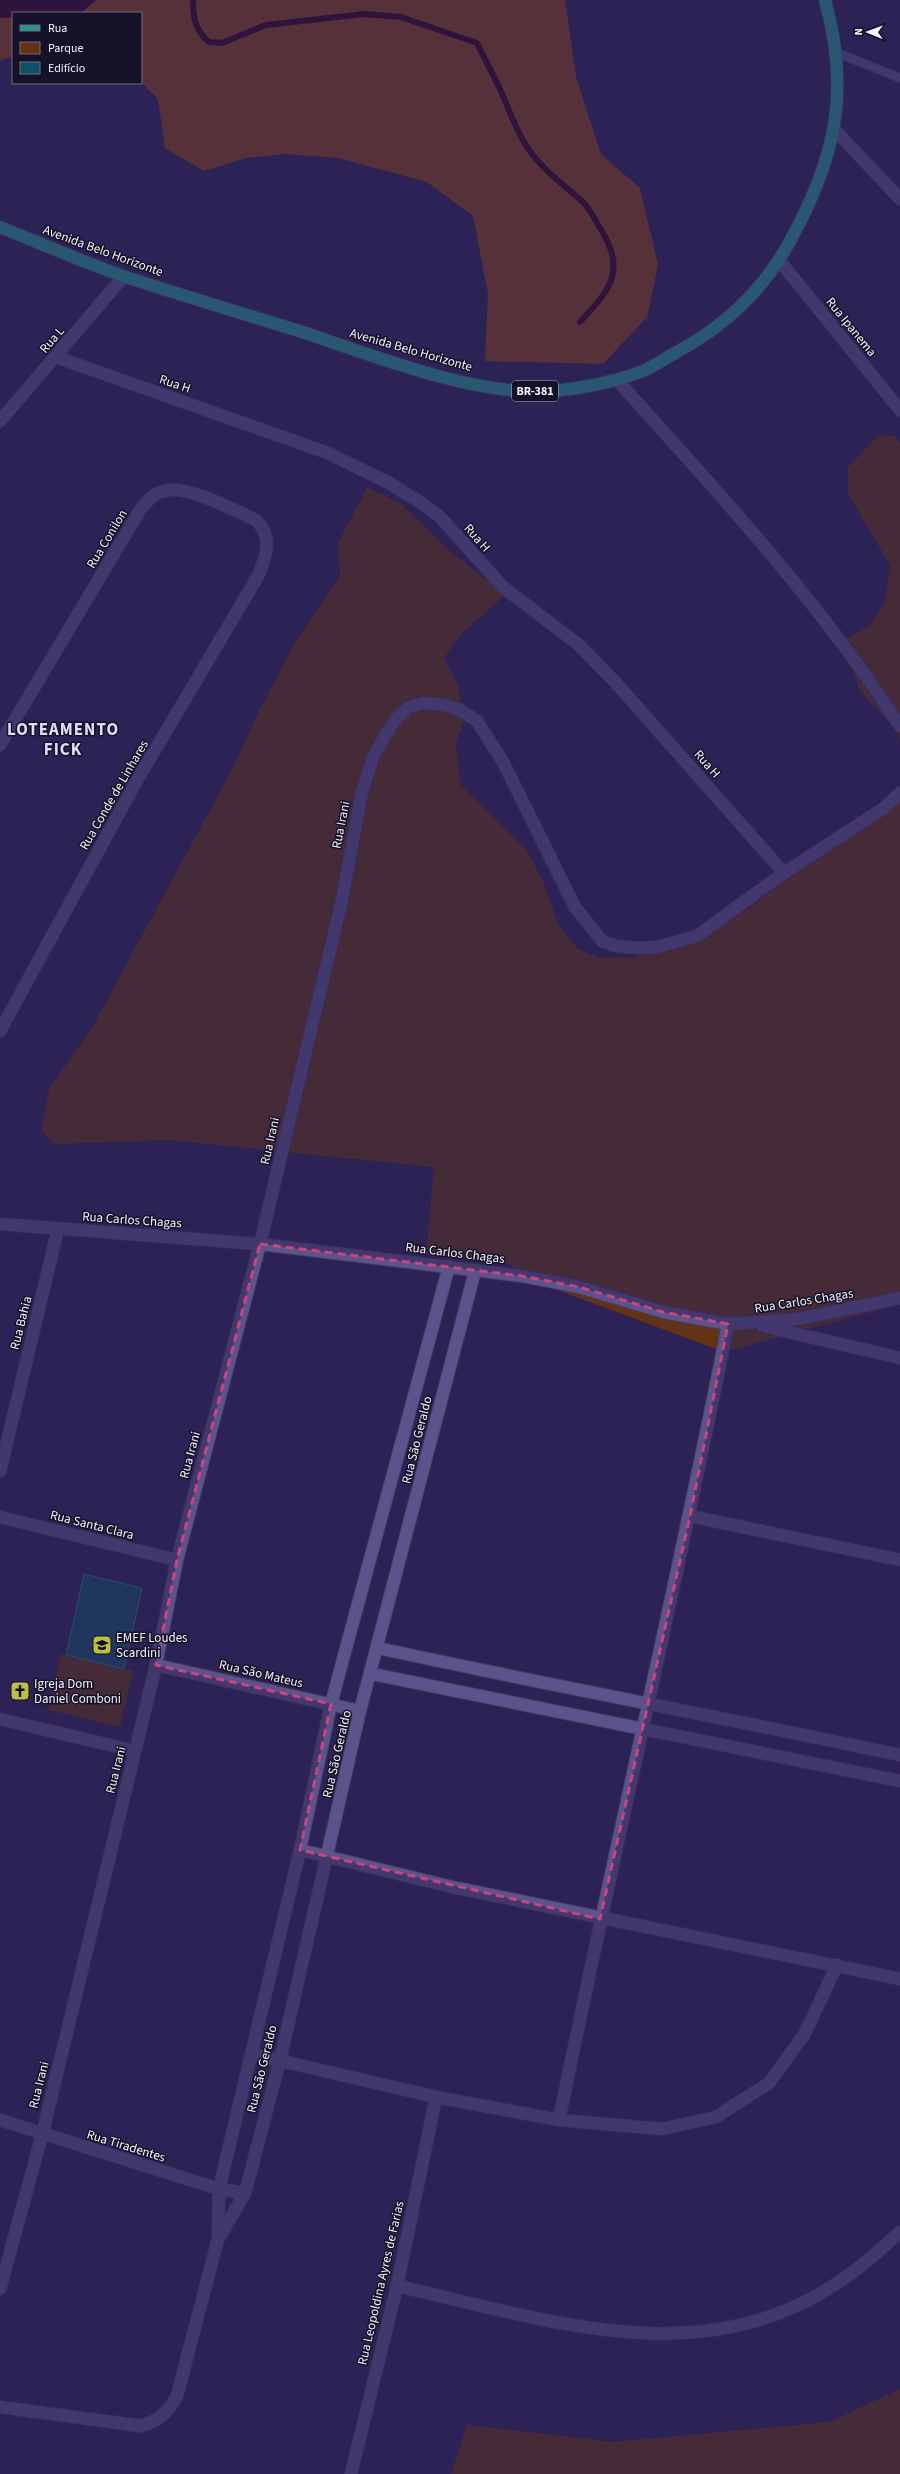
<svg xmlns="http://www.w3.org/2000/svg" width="900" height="2474" font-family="'Source Sans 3',sans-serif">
	<rect width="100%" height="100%" fill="#2d2255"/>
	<g fill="#623316">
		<polygon points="879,435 896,436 900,443 900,739 896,729 860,691 844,640 869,626 884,604 890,565 848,494 848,467"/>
		<polygon points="365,486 400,503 444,546 505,595 459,636 444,658 458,685 464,720 456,743 461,785 526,849 543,881 559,926 578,949 598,957 632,958 700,932 745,911 846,834 900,797 900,1304 724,1352 547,1286 505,1262 478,1257 426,1254 434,1167 169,1140 55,1144 41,1131 49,1089 93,1026 236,762 257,715 293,646 340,576 338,543 366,490"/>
		<polygon points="61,1654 133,1671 120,1727 48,1710"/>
		<polygon points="900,2389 900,2474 451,2474 467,2425 613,2442 829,2422"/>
	</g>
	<g fill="#884418">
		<polygon points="96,0 565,0 576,77 601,154 640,188 658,265 647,317 603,364 485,361 488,293 473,216 427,182 338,158 284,154 246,158 204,171 165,148 158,99 141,82 141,13 81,13"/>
		<polygon points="13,17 13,57 0,60 0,18"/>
	</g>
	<polygon fill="#32011e" points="0,0 96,0 81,13 13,13 13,17 0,18"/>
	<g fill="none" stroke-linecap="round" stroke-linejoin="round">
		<path stroke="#32011e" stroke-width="6" d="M193,0c0,18 2,30 16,42l13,1 44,-18 98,-11 37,3 76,26c7,15 15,29 22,44 10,21 16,43 30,63 15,21 35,35 54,52 7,7 12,18 17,26 27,42 11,61 -20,94"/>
	</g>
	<polygon fill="#114e67" stroke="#2b799a" points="84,1574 142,1588 124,1669 66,1655"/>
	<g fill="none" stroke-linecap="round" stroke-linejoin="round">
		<defs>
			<polyline id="lane" points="835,52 900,78"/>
			<g id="street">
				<polyline points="835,130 900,199"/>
				<polyline points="779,260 900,410"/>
				<polyline points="56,357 328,453 389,483 420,502 440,517 503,587 579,645 616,683 784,873"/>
				<path d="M617,380c100,111 201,220 283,346"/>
				<polyline points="0,421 124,276"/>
				<path d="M0,745l140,-235c6,-7 11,-15 21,-18 23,-10 72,18 95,28 17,17 11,35 2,56l-122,206 -136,249"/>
				<polyline points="0,1224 260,1244 522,1276 579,1287 663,1312 728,1324 798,1319 900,1298"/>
				<polyline points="763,1326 900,1358"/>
				<polyline points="0,1471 58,1229"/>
				<polyline points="690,1516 900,1560"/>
				<polyline points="0,1517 177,1560"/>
				<path d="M378,1648c174,38 348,70 522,107"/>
				<polyline points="156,1665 360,1711"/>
				<polyline points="372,1674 900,1781"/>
				<polyline points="0,1719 135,1751"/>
				<polyline points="300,1850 452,1887 900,1979"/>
				<polyline points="252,2054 436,2097 559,2120 662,2129 716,2117 769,2083 804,2035 837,1965"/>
				<polyline points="0,2120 219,2189 245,2193"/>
				<path d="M559,2120c54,-266 117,-530 169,-796"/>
				<polyline points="219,2238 245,2193 280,2060 360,1711 475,1271"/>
				<path d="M397,2286c144,32 301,89 437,-1 24,-15 45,-34 66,-53"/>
				<polyline points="0,2289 42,2135 156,1665 177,1560 260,1244 342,900 362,792 373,757 386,734 396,719 409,707 424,703 444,705 460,710 477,721 503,762 575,907 602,941 616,946 639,948 657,947 697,936 784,873 884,808 900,793"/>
				<path d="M0,2407l141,19c18,-5 27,-14 36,-30l41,-157 1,-50 81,-339 31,-146 118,-438"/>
				<polyline points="351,2474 397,2286 436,2097"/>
			</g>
			<path id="primary" d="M0,227c42,17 83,35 126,50 55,18 111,35 167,52 71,23 154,57 228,62 37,3 88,-7 122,-20 13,-6 26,-15 39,-22 45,-25 82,-61 107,-106 46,-83 62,-150 36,-243"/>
		</defs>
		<use href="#lane" stroke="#473b63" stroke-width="10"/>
		<use href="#street" stroke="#473b63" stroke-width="14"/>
		<use href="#primary" stroke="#473b63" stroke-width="14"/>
		<use href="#lane" stroke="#5c538c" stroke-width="8"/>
		<use href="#street" stroke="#5c538c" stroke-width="12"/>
		<use href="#primary" stroke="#259693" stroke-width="12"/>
	</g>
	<path d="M0 0H900V2474H0ZM260,1244l262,32 57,11 84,25 65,12 -38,192 -90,403 -300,-69 31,-146 -175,-39 21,-105z" fill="#2d2255" fill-opacity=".55" fill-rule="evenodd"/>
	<path fill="none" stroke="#cc447b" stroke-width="3" stroke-dasharray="8 5" stroke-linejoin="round" d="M260,1244l262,32 57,11 84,25 65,12 -38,192 -90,403 -300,-69 31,-146 -175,-39 21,-105z"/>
	<defs>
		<symbol id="school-square" viewBox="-11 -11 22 22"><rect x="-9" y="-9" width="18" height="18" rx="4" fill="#bebf42" stroke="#151128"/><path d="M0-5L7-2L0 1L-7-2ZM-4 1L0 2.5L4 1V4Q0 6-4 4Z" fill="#111"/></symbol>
		<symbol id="church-square" viewBox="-11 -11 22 22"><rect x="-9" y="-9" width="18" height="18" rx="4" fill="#bebf42" stroke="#151128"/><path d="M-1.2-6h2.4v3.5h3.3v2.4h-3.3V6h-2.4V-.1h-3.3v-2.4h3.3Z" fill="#111"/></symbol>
	</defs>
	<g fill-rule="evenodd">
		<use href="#school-square" x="91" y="1634" width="22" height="22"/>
		<use href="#church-square" x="9" y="1680" width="22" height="22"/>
	</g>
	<g text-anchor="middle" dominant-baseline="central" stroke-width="3" stroke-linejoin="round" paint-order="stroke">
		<rect fill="#151128" stroke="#b0afbb" stroke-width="1" x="512" y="381" width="46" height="20" rx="3"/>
		<g font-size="12" font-weight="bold" fill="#f3f3fa">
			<text x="535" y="391">BR-381</text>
		</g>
		<g font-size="13" fill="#f3f3fa" stroke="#151128">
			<text transform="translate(103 251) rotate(20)">Avenida Belo Horizonte</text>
			<text transform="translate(851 327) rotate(51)">Rua Ipanema</text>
			<text transform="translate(52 340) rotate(-50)">Rua L</text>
			<text transform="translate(411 350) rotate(16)">Avenida Belo Horizonte</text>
			<text transform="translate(175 384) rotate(19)">Rua H</text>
			<text transform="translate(477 538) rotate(49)">Rua H</text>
			<text transform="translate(107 539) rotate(-59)">Rua Conilon</text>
			<text transform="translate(707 764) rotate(49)">Rua H</text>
			<text transform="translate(114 795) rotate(-60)">Rua Conde de Linhares</text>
			<text transform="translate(341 825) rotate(-79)">Rua Irani</text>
			<text transform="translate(270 1141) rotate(-77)">Rua Irani</text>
			<text transform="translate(132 1220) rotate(4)">Rua Carlos Chagas</text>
			<text transform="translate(455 1253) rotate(7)">Rua Carlos Chagas</text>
			<text transform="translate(804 1301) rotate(-9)">Rua Carlos Chagas</text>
			<text transform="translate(21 1323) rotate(-76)">Rua Bahia</text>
			<text transform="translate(417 1440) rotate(-76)">Rua São Geraldo</text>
			<text transform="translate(190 1455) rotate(-75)">Rua Irani</text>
			<text transform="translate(92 1525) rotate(14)">Rua Santa Clara</text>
			<text transform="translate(261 1674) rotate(13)">Rua São Mateus</text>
			<text transform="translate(337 1754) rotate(-77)">Rua São Geraldo</text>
			<text transform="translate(116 1770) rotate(-76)">Rua Irani</text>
			<text transform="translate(262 2069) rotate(-76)">Rua São Geraldo</text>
			<text transform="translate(39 2085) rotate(-76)">Rua Irani</text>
			<text transform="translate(126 2146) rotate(17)">Rua Tiradentes</text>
			<text transform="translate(381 2283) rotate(-77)">Rua Leopoldina Ayres de Farias</text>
		</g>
		<g font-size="13" fill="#f3f3fa" stroke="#151128" text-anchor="start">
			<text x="116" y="1638">EMEF Loudes<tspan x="116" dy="15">Scardini</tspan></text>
			<text x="34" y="1684">Igreja Dom<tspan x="34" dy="15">Daniel Comboni</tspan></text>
		</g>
		<g font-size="17" font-weight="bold" letter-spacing="1" fill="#e0ddf8" stroke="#151128">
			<text x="63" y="730">LOTEAMENTO<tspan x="63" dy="20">FICK</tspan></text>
		</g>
	</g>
	<rect x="12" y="12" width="130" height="72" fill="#151128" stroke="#6e6b7c"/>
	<rect x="20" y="25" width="20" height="6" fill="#259693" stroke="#6e6b7c"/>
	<text x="48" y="32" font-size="12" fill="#f3f3fa">Rua</text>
	<rect x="20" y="42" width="20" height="12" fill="#623316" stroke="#6e6b7c"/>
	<text x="48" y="52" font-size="12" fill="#f3f3fa">Parque</text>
	<rect x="20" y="62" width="20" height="12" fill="#114e67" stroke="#6e6b7c"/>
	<text x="48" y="72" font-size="12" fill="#f3f3fa">Edifício</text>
	<g transform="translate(868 32) rotate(271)" stroke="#151128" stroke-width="3" paint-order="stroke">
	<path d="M0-3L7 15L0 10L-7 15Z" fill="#f3f3fa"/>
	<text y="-6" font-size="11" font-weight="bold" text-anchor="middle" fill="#f3f3fa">N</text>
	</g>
</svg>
